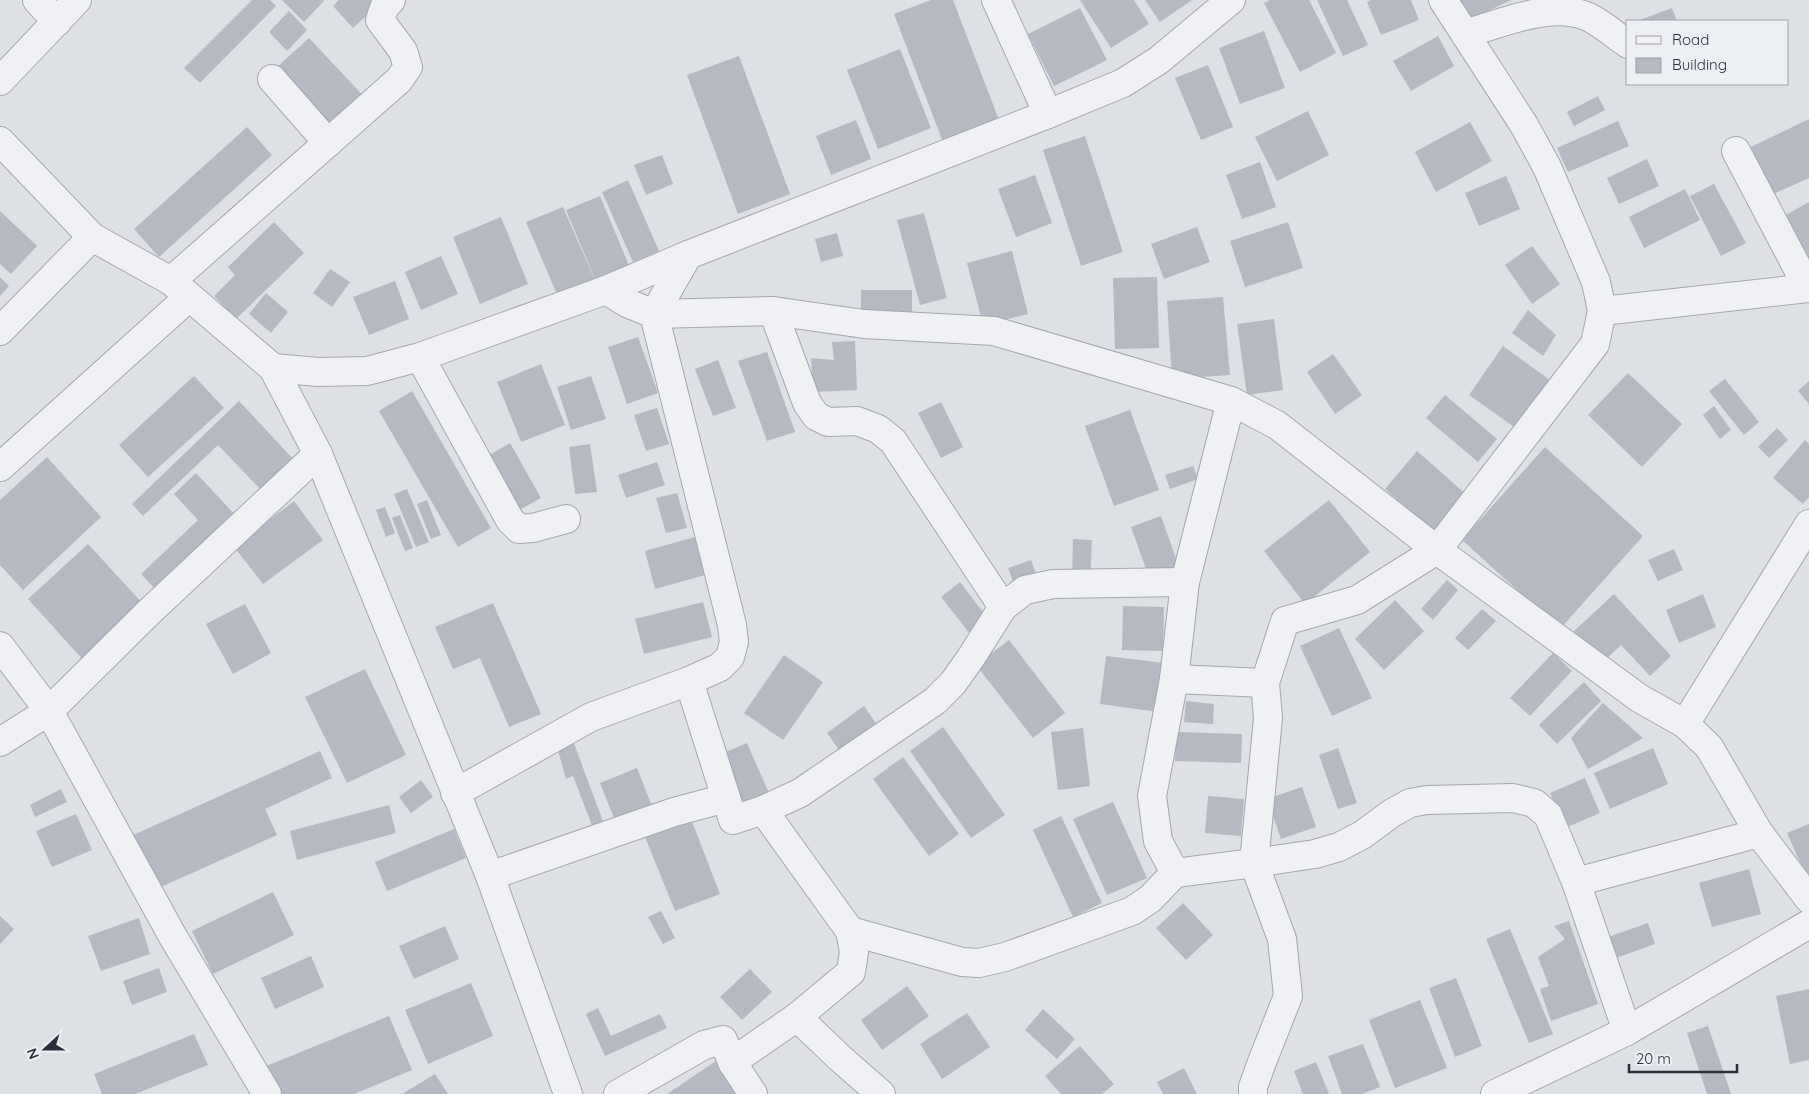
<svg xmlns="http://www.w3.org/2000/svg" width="1809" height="1094" font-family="Quicksand,sans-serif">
	<rect width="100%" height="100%" fill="#dde0e5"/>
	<g fill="#b5b9c1">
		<polygon points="252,0 270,0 276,6 200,83 184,68"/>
		<polygon points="282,0 323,0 324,1 304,22"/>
		<polygon points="339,0 383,0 353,28 333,6"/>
		<polygon points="931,0 953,0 999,120 943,142 894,14"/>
		<polygon points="1080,0 1134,0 1149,24 1111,48"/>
		<polygon points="1145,0 1192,0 1160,22"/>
		<polygon points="1270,0 1309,0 1336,53 1300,72 1264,3"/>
		<polygon points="1317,0 1347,0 1368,45 1343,56"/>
		<polygon points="1371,0 1411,0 1419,20 1381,35 1367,2"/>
		<polygon points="1453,0 1511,0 1463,23"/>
		<polygon points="1080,8 1107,60 1054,86 1028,34"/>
		<polygon points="1672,8 1677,21 1637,21"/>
		<polygon points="289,11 307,30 287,51 269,32"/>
		<polygon points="1264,31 1285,88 1240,104 1219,48"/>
		<polygon points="1438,36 1454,66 1411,91 1393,61"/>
		<polygon points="309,38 370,103 336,134 276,68"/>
		<polygon points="900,49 931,128 878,149 847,70"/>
		<polygon points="739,56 790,194 738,214 687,75"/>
		<polygon points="1208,65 1233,127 1201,140 1175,78"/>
		<polygon points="1598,96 1605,110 1574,126 1567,112"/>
		<polygon points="1308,111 1329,155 1277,181 1255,137"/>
		<polygon points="1809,119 1809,178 1773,194 1751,147"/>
		<polygon points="856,120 871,159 831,175 816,136"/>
		<polygon points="1618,121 1629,146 1568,172 1557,148"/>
		<polygon points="1470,122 1492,161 1436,192 1415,152"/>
		<polygon points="247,127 272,155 159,257 134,229"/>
		<polygon points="1085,136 1123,252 1081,266 1043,150"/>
		<polygon points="662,155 673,184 646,195 634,165"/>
		<polygon points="1647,159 1659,186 1619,204 1607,178"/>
		<polygon points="1260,162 1276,207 1242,219 1226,175"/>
		<polygon points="1035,175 1052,223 1016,237 998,189"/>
		<polygon points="1506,176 1520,209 1479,226 1465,193"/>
		<polygon points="628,180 659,251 633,262 602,192"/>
		<polygon points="1714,184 1746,243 1721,256 1690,196"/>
		<polygon points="1685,189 1700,220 1644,248 1629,217"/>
		<polygon points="600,196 630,268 596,282 566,210"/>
		<polygon points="1809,202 1809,266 1775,221"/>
		<polygon points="563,207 597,285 560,301 526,222"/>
		<polygon points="0,211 37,246 11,274 0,264"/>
		<polygon points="924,213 947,298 920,305 897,220"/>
		<polygon points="501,217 528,284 480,304 453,237"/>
		<polygon points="274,222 304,253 236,319 214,296 235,275 228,267"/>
		<polygon points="1288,222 1303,268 1245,287 1230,241"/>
		<polygon points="1197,227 1210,262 1164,279 1151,244"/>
		<polygon points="837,233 843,256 821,262 815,239"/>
		<polygon points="1532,246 1560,284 1532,304 1505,265"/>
		<polygon points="1012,251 1028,314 983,325 967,263"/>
		<polygon points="441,256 458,294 421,310 405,272"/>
		<polygon points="330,269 350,282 332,307 313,293"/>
		<polygon points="0,277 9,286 0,296"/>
		<polygon points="1157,277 1159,348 1115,349 1113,278"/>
		<polygon points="395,281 409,319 369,335 353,297"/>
		<rect x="861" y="290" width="51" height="23"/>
		<polygon points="266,293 288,312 271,333 249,314"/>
		<polygon points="1223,297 1230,375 1172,379 1167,301"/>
		<polygon points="1528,310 1556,335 1543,356 1512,333"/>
		<polygon points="1274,319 1283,390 1247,395 1237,324"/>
		<polygon points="638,337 658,393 627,404 608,347"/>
		<polygon points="855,341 857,390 813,392 811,358 834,360 832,342"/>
		<polygon points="1503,346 1551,381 1517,429 1469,395"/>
		<polygon points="767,352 795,432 767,441 738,361"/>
		<polygon points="1333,354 1362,395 1335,414 1307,372"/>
		<polygon points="718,360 736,408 713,416 695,369"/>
		<polygon points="541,364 565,425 521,442 497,382"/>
		<polygon points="1628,373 1682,424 1642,467 1588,415"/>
		<polygon points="194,376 224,408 148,477 119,445"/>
		<polygon points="591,376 606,419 571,430 557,387"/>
		<polygon points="1725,379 1759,422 1744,435 1709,391"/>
		<polygon points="1809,381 1809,404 1798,391"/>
		<polygon points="412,391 491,528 458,547 379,411"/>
		<polygon points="1445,395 1497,439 1478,462 1426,418"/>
		<polygon points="239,401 296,462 264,493 218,445 143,516 132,504"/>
		<polygon points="941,402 963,447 941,458 918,413"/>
		<polygon points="1714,406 1731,430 1720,439 1703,415"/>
		<polygon points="657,408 669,444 646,451 634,415"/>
		<polygon points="1130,410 1159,490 1114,506 1085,426"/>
		<polygon points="1777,428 1788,440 1769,458 1758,447"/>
		<polygon points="1805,440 1809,444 1809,497 1803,504 1773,478"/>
		<polygon points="510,443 541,498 512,514 481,460"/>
		<polygon points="590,444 597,492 575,494 569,447"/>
		<polygon points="1545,447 1643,536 1560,629 1462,540"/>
		<polygon points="1417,451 1468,496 1436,533 1385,489"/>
		<polygon points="47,457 101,517 23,590 0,565 0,500"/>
		<polygon points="657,462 665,485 626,498 618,475"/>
		<polygon points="1193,466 1198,479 1170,489 1165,475"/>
		<polygon points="196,473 238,518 159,593 141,574 198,520 174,494"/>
		<polygon points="407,489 429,542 416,547 394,494"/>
		<polygon points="677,493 687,528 666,533 656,498"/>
		<polygon points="427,500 441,535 431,539 417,504"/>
		<polygon points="1329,500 1370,552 1305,604 1264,551"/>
		<polygon points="294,501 323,540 263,584 234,547"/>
		<polygon points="385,507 395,533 386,537 376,510"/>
		<polygon points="400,515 413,548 405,551 392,518"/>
		<polygon points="1161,516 1180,570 1150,580 1131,527"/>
		<polygon points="695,537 705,575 655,589 645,551"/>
		<polygon points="1073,539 1092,540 1090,583 1072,582"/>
		<polygon points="88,544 145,606 85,662 28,599"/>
		<polygon points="1674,549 1683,570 1658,581 1648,560"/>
		<polygon points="1031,560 1040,584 1017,593 1008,568"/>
		<polygon points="1447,580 1458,590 1433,620 1421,609"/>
		<polygon points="960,582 989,620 971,635 941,597"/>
		<polygon points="1614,594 1671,656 1650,676 1621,645 1601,664 1573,632"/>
		<polygon points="1703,594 1716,627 1679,643 1666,610"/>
		<polygon points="1395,600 1424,631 1384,670 1355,639"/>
		<polygon points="703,602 712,637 644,654 635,619"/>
		<polygon points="493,603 541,714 509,727 480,658 453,669 435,627"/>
		<polygon points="245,604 271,653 233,674 206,624"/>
		<polygon points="1123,606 1164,607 1163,651 1122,650"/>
		<polygon points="1482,609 1496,621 1468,650 1455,638"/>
		<polygon points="1339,628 1372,698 1332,716 1300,646"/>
		<polygon points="1009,640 1065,713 1033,738 976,665"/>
		<polygon points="1553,653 1572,671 1530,716 1510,698"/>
		<polygon points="784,655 823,682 783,740 744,713"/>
		<polygon points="1106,656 1164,663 1158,712 1100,704"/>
		<polygon points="365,669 406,755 347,783 305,697"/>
		<polygon points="1584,682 1601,701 1557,744 1539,725"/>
		<polygon points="1186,701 1214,704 1213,724 1184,722"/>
		<polygon points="1603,703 1643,738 1588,769 1571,738"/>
		<polygon points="864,706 881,731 844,757 827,733"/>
		<polygon points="943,727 1005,815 971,838 910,751"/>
		<polygon points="1083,728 1090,786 1058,790 1051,732"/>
		<polygon points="1176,732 1242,734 1241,763 1175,761"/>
		<polygon points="573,741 604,824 593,828 573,776 566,779 556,743"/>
		<polygon points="747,743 772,800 747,812 721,754"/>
		<polygon points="1338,748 1357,803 1338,809 1319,755"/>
		<polygon points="1653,748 1668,784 1610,809 1594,773"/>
		<polygon points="320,751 332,778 265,809 277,835 154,890 131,836"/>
		<polygon points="903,757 959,834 929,856 873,779"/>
		<polygon points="637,768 651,804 614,818 600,783"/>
		<polygon points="1585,778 1600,813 1565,828 1550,793"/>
		<polygon points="421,780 433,797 411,813 399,797"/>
		<polygon points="1302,787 1316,827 1281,839 1267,799"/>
		<polygon points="61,789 67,802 35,817 30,805"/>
		<polygon points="1208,796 1244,799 1241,836 1205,833"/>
		<polygon points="1113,802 1147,878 1107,895 1073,819"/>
		<polygon points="389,805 396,833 297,860 290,831"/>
		<polygon points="76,814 92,850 52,867 36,831"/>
		<polygon points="1061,816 1102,903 1073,917 1033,830"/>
		<polygon points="691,819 720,894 675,911 645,837"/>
		<polygon points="1809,824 1809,883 1787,833"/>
		<polygon points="454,829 466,858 387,891 375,862"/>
		<polygon points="1749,869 1761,914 1712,927 1699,883"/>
		<polygon points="273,892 294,935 213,974 192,931"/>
		<polygon points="1183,903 1213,935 1186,960 1156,928"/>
		<polygon points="661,911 675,938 663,944 648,917"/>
		<polygon points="0,916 14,929 0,944"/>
		<polygon points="139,918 150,954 101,971 88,936"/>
		<polygon points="1569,921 1598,1004 1551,1021 1540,989 1549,986 1538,957 1565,939 1554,926"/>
		<polygon points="1648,923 1655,944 1616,958 1608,937"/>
		<polygon points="445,926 459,959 414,979 399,946"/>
		<polygon points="1510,929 1553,1034 1529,1043 1486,939"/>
		<polygon points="311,956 324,987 275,1009 261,978"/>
		<polygon points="159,968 167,992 132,1005 123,981"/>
		<polygon points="750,969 772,992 742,1020 720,997"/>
		<polygon points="1456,978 1482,1046 1455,1057 1429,988"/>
		<polygon points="471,983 493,1036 428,1064 405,1010"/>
		<polygon points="907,986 929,1016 882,1050 861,1020"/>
		<polygon points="1809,989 1809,1060 1790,1064 1776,996"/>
		<polygon points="1420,1000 1447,1068 1395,1088 1369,1020"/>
		<polygon points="598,1008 611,1036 660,1014 667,1028 605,1056 586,1014"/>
		<polygon points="1043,1009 1075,1039 1057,1059 1025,1030"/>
		<polygon points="967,1013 990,1047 942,1079 920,1044"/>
		<polygon points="389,1016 412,1070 354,1094 276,1094 264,1067"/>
		<polygon points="1708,1026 1731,1094 1707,1094 1687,1033"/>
		<polygon points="194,1034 208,1065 135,1094 102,1094 94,1074"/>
		<polygon points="1363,1044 1380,1087 1362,1094 1342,1094 1328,1056"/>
		<polygon points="1080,1046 1114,1084 1102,1094 1061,1094 1045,1076"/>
		<polygon points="716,1061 737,1094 667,1094"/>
		<polygon points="1316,1062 1329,1094 1303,1094 1294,1071"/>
		<polygon points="1184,1068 1197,1094 1163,1094 1157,1082"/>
		<polygon points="435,1074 448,1094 402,1094"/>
	</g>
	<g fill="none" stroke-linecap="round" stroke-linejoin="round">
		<defs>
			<g id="street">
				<polyline points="37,0 57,22"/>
				<polyline points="996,0 1048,114"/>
				<polyline points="1443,0 1524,125 1547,167 1596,282 1602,311 1595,344 1437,550 1357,600 1285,621 1265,683 1268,718 1254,863 1315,854 1339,847 1362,835 1392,813 1410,803 1427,800 1513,798 1534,803 1548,815 1576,882 1627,1031"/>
				<path d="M1465,34c37,-11 84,-32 121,-18 12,4 31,21 42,28"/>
				<polyline points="272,79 328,143"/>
				<polyline points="0,81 77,0"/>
				<polyline points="0,141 92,237 171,281 273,368 318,454 490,876 568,1094"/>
				<polyline points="1736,151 1808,288"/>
				<polyline points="171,281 399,80 408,67 403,51 380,20 384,8 391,0"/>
				<polyline points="606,290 688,255 1048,114 1123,83 1159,60 1231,0"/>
				<polyline points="773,311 807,403 816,416 828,422 857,421 878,429 893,441 1003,607"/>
				<polyline points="1602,311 1809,288"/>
				<polyline points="0,331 92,237"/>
				<polyline points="420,357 510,520 519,529 533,528 566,519"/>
				<polyline points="273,368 318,372 367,371 420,357 606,290 627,303 654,314 773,311 864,324 994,331 1231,401 1277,425 1437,550 1639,698 1685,724 1709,747 1759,833 1809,899"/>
				<polyline points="1231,401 1185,582 1174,679 1152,796 1158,841 1175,873 1254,863 1282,939 1288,996 1262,1062 1253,1087 1253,1094"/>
				<polyline points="0,467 189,297"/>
				<polyline points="0,646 49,711 172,935 267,1094"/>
				<polyline points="1174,679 1265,683"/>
				<polyline points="689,681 733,820 763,810 800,793 935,701 953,683 970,659 1003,607 1025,590 1053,584 1185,582"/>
				<polyline points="1685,724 1809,524"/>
				<polyline points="0,742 49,711 149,612 318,454"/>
				<polyline points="455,793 591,717 689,681 720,667 730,657 734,642 732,625 654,314 688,255"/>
				<polyline points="490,876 674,812 726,798"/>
				<polyline points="1576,882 1759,833"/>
				<polyline points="850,931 962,962 979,963 1005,957 1132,911 1150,899 1175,873"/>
				<polyline points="797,1017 841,1059 881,1094"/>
				<polyline points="732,1062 797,1017 851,972 854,952 850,931 763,810"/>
				<polyline points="618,1094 704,1045 723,1040 732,1062 753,1094"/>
				<polyline points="1495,1094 1627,1031 1809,924"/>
			</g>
		</defs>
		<use href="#street" stroke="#a3a7ae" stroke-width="30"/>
		<use href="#street" stroke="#eff1f4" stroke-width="28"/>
	</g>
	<rect x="1626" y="20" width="162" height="65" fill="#eceff3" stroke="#9ea2a9"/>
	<rect x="1636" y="36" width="25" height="8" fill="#eff1f4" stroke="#9ea2a9"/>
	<text x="1672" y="45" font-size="15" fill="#282e3a">Road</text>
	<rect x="1636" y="58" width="25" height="15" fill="#b5b9c1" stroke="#9ea2a9"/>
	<text x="1672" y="70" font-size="15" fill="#282e3a">Building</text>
	<g transform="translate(45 1049) rotate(249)" stroke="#eceff3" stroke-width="4" paint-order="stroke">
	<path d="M0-4L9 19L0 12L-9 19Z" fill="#282e3a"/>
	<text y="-8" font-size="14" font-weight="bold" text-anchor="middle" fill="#282e3a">N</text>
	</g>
	<path d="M1629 1064v8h108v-8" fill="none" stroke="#282e3a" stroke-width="2.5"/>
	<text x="1636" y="1064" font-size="15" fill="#282e3a" stroke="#eceff3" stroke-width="4" paint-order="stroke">20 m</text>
</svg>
